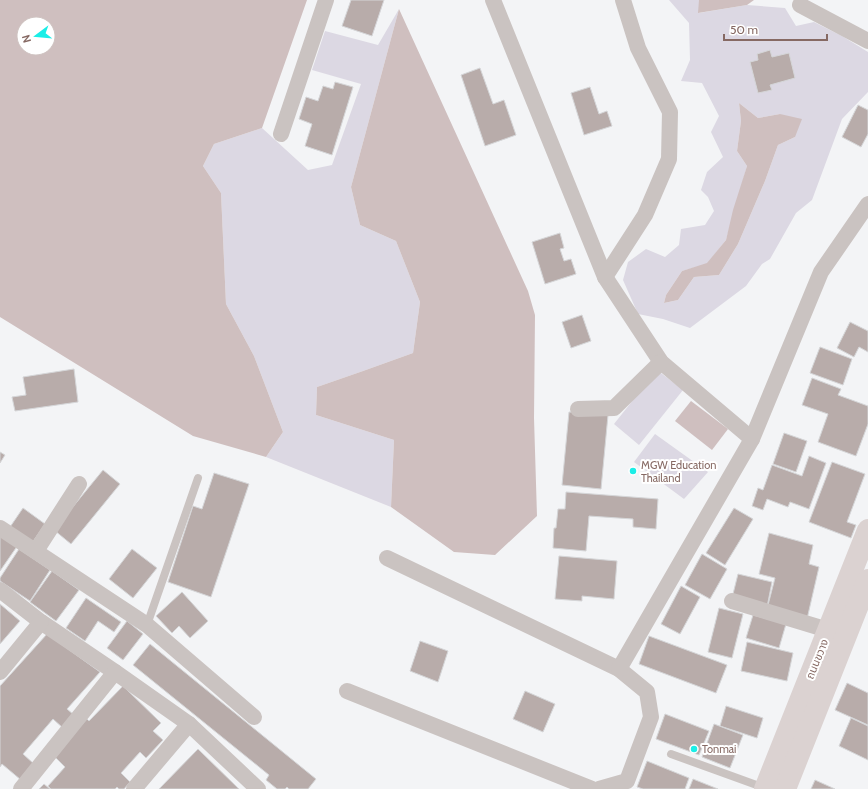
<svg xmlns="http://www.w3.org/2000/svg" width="868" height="789" font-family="Cabin,'Noto Sans Thai',sans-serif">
	<rect width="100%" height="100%" fill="#f3f4f6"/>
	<g fill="#dcd8e3" fill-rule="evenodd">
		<path d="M669,0h30v13l48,-8 38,3 11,18 18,-4 28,14 26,16v40l-26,27 -30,81 -16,13 -26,46 -8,5 -16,22 -56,42 -27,-9 -25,-5 -15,-34 5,-18 18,-13 19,8 14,-12 2,-16 24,-4 9,-14 -6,-14 -7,-7 6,-18 16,-15 -12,-25 8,-16 -17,-33 -21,-2 9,-21 -1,-37zM739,103l19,15 22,-4 15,23 -17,8 -13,36 -27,63 -19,31 -25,2 -16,23 -14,3 2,-8 16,-24 25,-7 19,-24 21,-74 -10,-15 4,-30z"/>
		<polygon points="399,9 351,187 360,225 396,241 420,302 413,353 363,371 317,387 316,415 394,440 391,507 266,457 283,432 254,356 226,304 221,193 203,166 214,144 262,128 308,170 332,165 361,84 312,70 325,31 378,45"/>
		<polygon points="657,370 683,390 639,445 614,424"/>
		<polygon points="655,434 708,472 684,499 634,462"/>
	</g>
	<g fill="#cfbfbf" fill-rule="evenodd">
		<path d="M0,0h307l-45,128 -48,16 -11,22 18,27 5,111 28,52 29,76 -17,25 -73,-21 -193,-119zM24,24h24v24h-24z"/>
		<polygon points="699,0 754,0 747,5 698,13"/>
		<polygon points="399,9 528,291 535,315 534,418 537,516 495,555 454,552 391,507 394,440 316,415 317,387 363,371 413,353 420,302 396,241 360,225 351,187"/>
		<polygon points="739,103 758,118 780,114 802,119 795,137 778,145 765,181 738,244 719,275 694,277 678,300 664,303 666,295 682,271 707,263 726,240 733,210 747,166 737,151 741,121"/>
		<polygon points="691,401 728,429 712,450 675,421"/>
	</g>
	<g fill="#b8acaa" stroke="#d5d6d8">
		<polygon points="351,0 384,0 372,36 342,26"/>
		<polygon points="770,50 772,57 789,53 795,78 770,85 772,90 758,93 750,62 758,60 757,54"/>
		<polygon points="480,68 493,104 504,100 516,135 485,146 461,75"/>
		<polygon points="335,82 353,87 332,155 305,146 312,124 299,119 306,97 318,101 323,86 333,89"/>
		<polygon points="590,87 599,114 607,111 612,126 584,135 571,93"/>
		<polygon points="858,105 868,110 868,134 861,147 842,137"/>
		<polygon points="560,233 564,248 560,249 564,261 571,259 576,274 545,284 532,242"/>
		<polygon points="582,315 591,341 571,348 562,322"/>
		<polygon points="850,322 868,331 868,352 859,347 854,357 837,348"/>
		<polygon points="820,347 852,359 843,385 810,373"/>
		<polygon points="74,369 78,402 15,411 12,397 26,395 23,377"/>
		<polygon points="812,378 841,389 838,395 868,406 868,424 856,456 818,442 828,414 802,405"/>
		<polygon points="569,412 608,415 601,489 562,485"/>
		<polygon points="784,433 807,441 796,472 773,464"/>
		<polygon points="0,452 5,455 0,463"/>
		<polygon points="809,456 826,463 809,509 790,502 788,507 767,499 763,510 752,506 758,488 763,490 772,465 802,476"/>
		<polygon points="832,462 865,474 847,522 856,525 851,538 809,522"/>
		<polygon points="103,470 120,484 71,544 54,530"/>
		<polygon points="214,473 249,484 211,597 168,582 193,506 202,509"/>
		<polygon points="566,492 658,499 656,529 633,527 633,519 589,516 586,551 553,548 554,528 556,528 558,509 565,509"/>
		<polygon points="23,508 45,524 32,543 10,527"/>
		<polygon points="734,508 753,519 725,565 706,553"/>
		<polygon points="0,532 18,545 0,571"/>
		<polygon points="769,533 813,545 809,564 819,567 807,619 767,609 775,578 759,574"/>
		<polygon points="19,549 50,570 30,601 0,581 0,578"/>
		<polygon points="132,549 157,568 133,598 109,579"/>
		<polygon points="702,554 727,569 710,599 685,585"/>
		<polygon points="559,556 617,561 614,599 582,596 582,601 555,599"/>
		<polygon points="52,571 79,590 56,621 30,602"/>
		<polygon points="738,574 772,582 767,607 732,598"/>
		<polygon points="681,586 700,597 680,634 661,624"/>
		<polygon points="182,592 208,621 190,638 179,626 172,633 156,616"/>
		<polygon points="86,598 121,622 114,632 98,621 85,641 66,628"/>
		<polygon points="0,604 20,621 0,644"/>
		<polygon points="719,608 743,614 732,658 708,652"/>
		<polygon points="753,615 786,624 779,648 746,638"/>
		<polygon points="127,621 143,634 123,660 107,648"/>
		<polygon points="47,634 100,672 67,709 74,715 63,728 53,719 23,754 34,764 21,780 2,764 0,767 0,686"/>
		<polygon points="649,636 727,665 716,693 639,664"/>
		<polygon points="420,641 448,651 438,682 410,671"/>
		<polygon points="747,642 793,653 787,681 741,671"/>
		<polygon points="150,644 316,779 308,789 289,789 287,787 285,789 277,789 266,780 269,775 133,665"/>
		<polygon points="847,683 868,693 868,725 835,710"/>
		<polygon points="123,686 161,723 153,731 163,740 146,758 140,752 121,773 130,782 124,789 119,789 117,787 115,789 51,789 48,786 65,767 53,755 87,719 89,721"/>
		<polygon points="525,691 555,704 543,732 513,719"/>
		<polygon points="726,706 763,718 757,738 720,726"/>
		<polygon points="665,714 709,731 699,755 656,739"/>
		<polygon points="851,718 868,726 868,760 839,746"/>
		<polygon points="714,724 743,735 730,768 702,757"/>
		<polygon points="198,749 239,789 159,789"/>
		<polygon points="647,761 689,778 685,789 643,789 637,787"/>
		<polygon points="693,779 718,789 689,789"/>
		<polygon points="815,780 835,789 811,789"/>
		<polygon points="44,784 50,789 39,789"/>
	</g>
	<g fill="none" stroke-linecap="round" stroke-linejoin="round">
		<g stroke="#cac3c1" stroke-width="8">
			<polyline points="147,625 198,478"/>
			<polyline points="671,754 765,788"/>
		</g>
		<g stroke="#cac3c1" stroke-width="16">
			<polyline points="493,0 605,277 661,362 752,439"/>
			<polyline points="800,5 868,41"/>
			<polyline points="281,134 326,0"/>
			<polyline points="605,277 645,215 669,159 670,112 638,48 623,0"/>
			<polyline points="578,409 614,408 661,362"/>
			<polyline points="0,528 147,625 254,717"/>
			<polyline points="36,551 79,484"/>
			<polyline points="387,558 619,669 647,692 651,717 627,781 599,789"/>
			<polyline points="0,590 41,622 115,672 189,724 258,789"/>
			<polyline points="732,601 828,630"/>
			<polyline points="619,669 752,439 821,272 868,204"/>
			<polyline points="0,672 41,622"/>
			<polyline points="347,691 592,789"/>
			<polyline points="21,789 115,672"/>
			<polyline points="134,789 189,724"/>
		</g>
		<g stroke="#dbd2d1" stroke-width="22">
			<polyline points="765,789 868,530"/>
			<polyline points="785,789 868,580"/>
		</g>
	</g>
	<g fill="#1beee7" stroke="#fff" stroke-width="1.5">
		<circle cx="633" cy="471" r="4"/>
		<circle cx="694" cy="749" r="4"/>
	</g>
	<g text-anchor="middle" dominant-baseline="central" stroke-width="4" stroke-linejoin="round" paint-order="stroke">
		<g font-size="11" fill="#866963" stroke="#fff" text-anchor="start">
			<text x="641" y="465">MGW Education<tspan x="641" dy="13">Thailand</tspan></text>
			<text x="702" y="749">Tonmai</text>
		</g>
		<g font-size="11" fill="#866963" stroke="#fff">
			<text transform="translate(817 659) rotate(-68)">ถนนขวาง</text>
		</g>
	</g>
	<g transform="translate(36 36) rotate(254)"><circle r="19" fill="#ffffff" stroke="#cfc3c1"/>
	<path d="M0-3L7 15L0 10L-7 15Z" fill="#1beee7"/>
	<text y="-6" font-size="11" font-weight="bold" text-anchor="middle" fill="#866963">N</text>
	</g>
	<path d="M724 34v6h103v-6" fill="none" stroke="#866963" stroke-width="2"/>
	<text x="730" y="34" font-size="12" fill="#866963" stroke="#ffffff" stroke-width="3" paint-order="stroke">50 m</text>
</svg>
